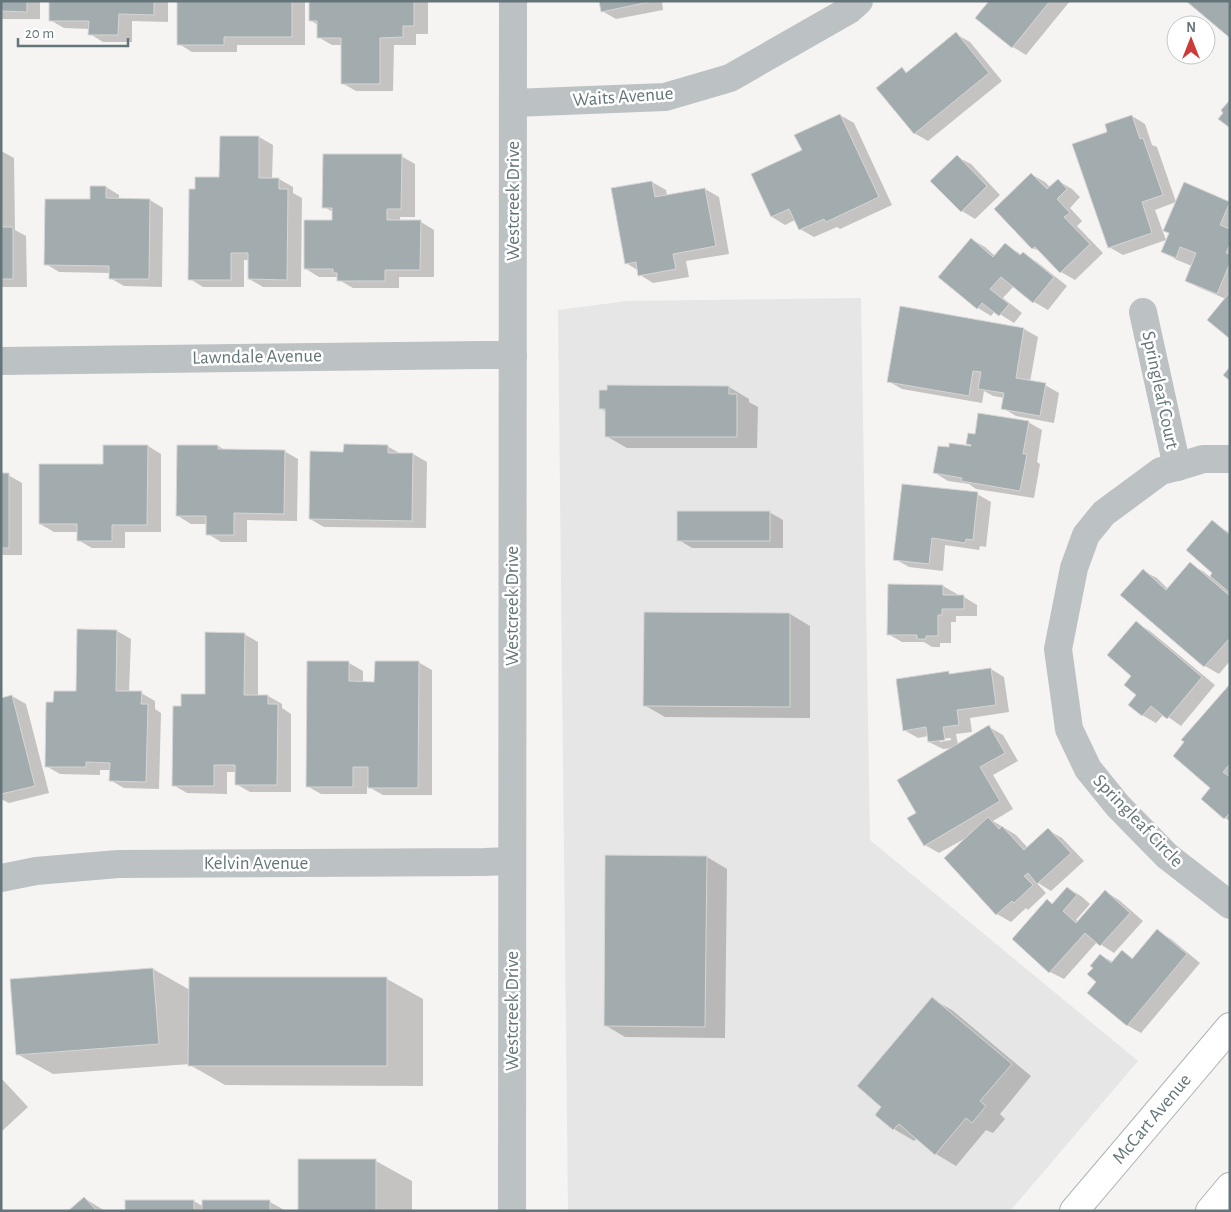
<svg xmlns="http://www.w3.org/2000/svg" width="1231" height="1212" font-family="'Alegreya Sans',sans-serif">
	<rect width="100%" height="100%" fill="#f5f4f2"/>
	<polygon fill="#e5e6e5" points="861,298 870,840 1138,1061 1010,1211 568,1211 558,310 627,301"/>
	<g fill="#0003" fill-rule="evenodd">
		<rect x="1" y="1" width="39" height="18"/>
		<polygon points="50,1 168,1 168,22 132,21 132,42 103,42 90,34 90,29 64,28 50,20"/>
		<polygon points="179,1 305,1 305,45 237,45 237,52 192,52 179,44"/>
		<polygon points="310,1 428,1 428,34 416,34 416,45 394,45 393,91 356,91 342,83 342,45 332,45 318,37 318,25 310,20"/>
		<polygon points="600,1 662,1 663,10 616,19 602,11"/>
		<polygon points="990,1 1070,1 1026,55 1013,47"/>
		<polygon points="956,34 970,42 1002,81 928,141 914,133 902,69 908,73"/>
		<polygon points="840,115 854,123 892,205 840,229 837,227 814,237 800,229 795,220 785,225 772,217 803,151"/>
		<polygon points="1132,116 1145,124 1152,145 1157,147 1176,202 1155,210 1166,240 1123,255 1109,247 1109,132"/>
		<polygon points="259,137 273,145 272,179 279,179 293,187 293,193 302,198 301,287 263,287 249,279 249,260 244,260 244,287 203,287 190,279 196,191 221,178"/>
		<polygon points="1,151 14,158 15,230 26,236 27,287 1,287"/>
		<polygon points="401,156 415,164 415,217 400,217 400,222 421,222 434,230 434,277 399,277 399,288 353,288 339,280 339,277 319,277 306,269 333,222 333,212 324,207"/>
		<polygon points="957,157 971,164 1000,195 975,219 962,211"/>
		<polygon points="1031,174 1045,182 1051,188 1058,181 1072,189 1080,197 1070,208 1082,221 1077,226 1103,253 1075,280 1061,272 1043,253 1033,248"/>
		<polygon points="652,182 666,190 667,196 705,189 719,197 729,254 686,261 689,277 653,283 640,275 639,271 626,263 612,189"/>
		<polygon points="1184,184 1230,203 1230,337 1226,299 1200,288 1186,281 1192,266 1177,260 1163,252 1170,234"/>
		<polygon points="106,187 119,195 119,200 150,200 163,208 162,287 124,286 110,278 110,273 59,272 46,264 91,200"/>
		<polygon points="971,239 985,247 995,256 1005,244 1022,255 1023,254 1037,262 1067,286 1048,310 1034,302 1014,286 1003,298 1022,313 1014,323 995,311 991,316 978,308"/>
		<polygon points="901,308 1024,329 1038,337 1030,382 1045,385 1059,393 1054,423 1016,416 1003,408 1005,398 993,396 984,391 982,403 902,389 888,381"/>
		<polygon points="729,387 749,399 749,402 758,407 757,448 627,448 606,436 606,412 600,408"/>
		<polygon points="1028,422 1042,430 1037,462 1040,464 1034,498 976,489 969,484 948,481 935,473 976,448 967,443 976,436"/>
		<polygon points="148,446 161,454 161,532 125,532 125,548 92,548 78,540 78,532 54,532 40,524 104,465"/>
		<polygon points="218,446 225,450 284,451 298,459 297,521 247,520 247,542 221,542 208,534 208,524 191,524 178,516"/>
		<polygon points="387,446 401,454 413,454 427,462 426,528 324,527 310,519 344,453"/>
		<polygon points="1,475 8,475 22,483 22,555 1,555"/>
		<polygon points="977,494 991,502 986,547 980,546 979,550 945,545 943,571 909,567 895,559"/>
		<polygon points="769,512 783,520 783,548 692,548 679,540"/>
		<polygon points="1212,522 1230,533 1230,661 1219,674 1205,666 1122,595 1143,571 1157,578 1168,589 1190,564 1204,572 1210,577 1214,573"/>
		<polygon points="943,586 957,594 957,597 964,597 977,605 977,616 956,616 956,622 951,622 951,643 940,643 940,647 932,647 924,642 902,642 888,634"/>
		<polygon points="790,614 810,626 810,718 665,717 644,705"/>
		<polygon points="1136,623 1150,631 1215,685 1181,726 1164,714 1156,723 1142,715 1133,675"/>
		<polygon points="117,631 131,639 129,692 141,693 155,701 155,709 161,713 159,789 124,788 110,780 111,770 100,770 100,775 60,774 46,766 54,704 77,693"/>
		<polygon points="244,634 258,642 258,696 268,696 282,704 282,708 291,714 291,792 250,792 236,784 236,772 227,772 227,794 187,793 173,785 182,707 206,695"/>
		<polygon points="308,662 349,663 363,671 363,683 375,683 418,662 432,670 432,795 383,795 367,786 367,794 321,794 307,786"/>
		<path d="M991,669l13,8 5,35 -39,6 2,14 -16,2 2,11 31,-18 14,8 15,26 -25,14 20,34 -20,12 23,14 12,13 20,-18 14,8 22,23 -33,30 -16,-10 11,12 -18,17 -2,-2 -15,14 -14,-8 -31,-76 -27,15 -14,-8 -16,-27 9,-5 35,-65 -10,1 -14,-7 -1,-6 -10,2 -14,-8 45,-57 3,2zM951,738v2l-11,2v-3z"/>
		<polygon points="1230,686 1230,821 1225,818 1202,799 1212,787"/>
		<polygon points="12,696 26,704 49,793 9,803 1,799 1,699"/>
		<polygon points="707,857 727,869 725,1038 625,1037 605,1025"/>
		<polygon points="1068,888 1081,896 1090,904 1076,920 1079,922 1106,892 1119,900 1143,921 1114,953 1097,942 1064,979 1050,972 1048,901 1054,904"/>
		<polygon points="1157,931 1171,939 1200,963 1141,1033 1127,1025 1098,982 1100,955 1113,962 1122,951 1134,959"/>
		<polygon points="153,969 190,990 387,979 423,999 423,1086 225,1085 190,1065 190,1064 53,1074 17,1054"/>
		<polygon points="932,999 952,1010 1031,1076 1000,1114 1005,1119 993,1133 986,1130 956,1166 936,1154 917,1138 914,1141 894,1129 876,1114 883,1106"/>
		<polygon points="1,1078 28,1107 1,1132"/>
		<polygon points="299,1161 376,1161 412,1181 412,1211 299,1211"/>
		<polygon points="84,1198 105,1211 70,1211"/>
		<polygon points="194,1201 204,1207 270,1202 286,1211 126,1211"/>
	</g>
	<g fill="#a2acae" stroke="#d6d6d4">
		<polygon points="1,1 27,1 27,12 1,11"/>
		<polygon points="49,1 154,1 154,15 119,14 118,35 88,35 89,21 49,21"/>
		<polygon points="177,1 292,1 292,37 224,37 224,45 177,45"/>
		<polygon points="309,1 414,1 414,26 403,26 403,37 380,38 380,84 341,84 341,38 317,38 317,21 309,21"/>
		<polygon points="599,1 649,1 649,2 601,12"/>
		<polygon points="989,1 1050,1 1012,48 975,18"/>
		<polygon points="1186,1 1230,1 1230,38"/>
		<polygon points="956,32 989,73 914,134 876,88 902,67 906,73"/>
		<polygon points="1230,100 1230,128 1218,119 1223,113 1221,110"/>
		<polygon points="840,114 879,197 826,222 824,219 799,230 789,209 771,217 751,174 802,150 794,135"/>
		<polygon points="1132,115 1140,139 1143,138 1163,195 1142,202 1152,233 1108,248 1072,144 1107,132 1105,124"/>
		<polygon points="220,136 259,136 259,178 279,178 279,189 288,189 287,280 248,279 248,253 231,253 231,280 188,280 189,189 195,189 195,177 219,177"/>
		<polygon points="323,154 402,154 401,209 387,209 387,220 421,220 420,270 385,270 385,281 337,281 337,273 333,273 333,269 304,269 304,220 332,220 332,208 322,208"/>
		<polygon points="957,155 987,186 961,212 930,181"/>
		<polygon points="1031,173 1047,189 1058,179 1067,189 1057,199 1070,213 1064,217 1090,244 1060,273 1035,247 1032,249 994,209"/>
		<polygon points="652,181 655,197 705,188 716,246 673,254 676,269 638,276 636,262 625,264 611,188"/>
		<polygon points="1184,182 1230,202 1220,225 1230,229 1230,244 1226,253 1230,254 1230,263 1217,294 1185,281 1196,253 1180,247 1176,258 1161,252 1169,233 1163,231"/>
		<polygon points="90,186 106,186 106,198 150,199 149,279 109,279 109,266 44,265 45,199 90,199"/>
		<polygon points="1,187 2,227 13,227 13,279 1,279"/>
		<polygon points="971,238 993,257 1005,243 1020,255 1023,252 1054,277 1033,303 1001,277 990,289 1009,304 999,316 982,303 977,309 938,277"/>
		<polygon points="1230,292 1230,339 1207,320"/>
		<polygon points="900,306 1024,328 1016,378 1046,383 1040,416 1001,409 1004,393 978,389 981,372 973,371 969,396 887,382"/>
		<polygon points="1230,367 1230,381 1223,375"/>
		<polygon points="607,385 729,386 729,394 737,394 737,437 605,437 605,409 599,409 599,390 607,390"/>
		<polygon points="978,413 1029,421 1023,454 1027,454 1020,491 961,481 962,478 933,473 938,446 949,447 949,443 971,446 971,445 966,444 968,433 975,434"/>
		<polygon points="344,444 388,445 388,453 413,453 412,521 309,519 310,451 343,452"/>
		<polygon points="103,445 148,445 147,525 112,525 112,541 77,541 77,524 39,524 39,464 103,464"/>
		<polygon points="177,445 218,445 218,449 285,450 284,514 234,513 234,535 206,535 206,516 176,516"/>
		<rect x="1" y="473" width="8" height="75"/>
		<polygon points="902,484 978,492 973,540 966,539 965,543 932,538 929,564 893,560"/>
		<rect x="677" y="511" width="93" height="30"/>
		<polygon points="1212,520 1230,535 1230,593 1210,576 1212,573 1186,550"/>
		<polygon points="1190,562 1230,596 1230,638 1204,667 1120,595 1143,569 1166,590"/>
		<polygon points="888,584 943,585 943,595 964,595 964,609 942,609 942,615 938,615 938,636 926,636 926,639 917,639 917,635 887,635"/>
		<polygon points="644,612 790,613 790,707 643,706"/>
		<polygon points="1136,621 1202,677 1167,719 1151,706 1142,716 1128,705 1136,695 1124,685 1131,676 1107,655"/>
		<polygon points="77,629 117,630 116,691 142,691 141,704 148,704 146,782 109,781 110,763 86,762 86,767 45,767 46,702 53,702 54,691 76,691"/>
		<polygon points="205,632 245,633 244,695 268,695 268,704 278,704 277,785 235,785 235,765 214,765 214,786 172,786 173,706 181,706 181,694 205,694"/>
		<polygon points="307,661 349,661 349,681 374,682 375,661 419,661 418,788 368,788 368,767 353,767 353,787 306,787"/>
		<polygon points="991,668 996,705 957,710 959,725 943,727 945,740 928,742 926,727 903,731 896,679 949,671 949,674"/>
		<polygon points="1230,684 1230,764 1223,772 1230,777 1230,813 1224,819 1201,799 1210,788 1173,756 1184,742 1181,740"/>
		<polygon points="12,695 35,786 1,794 1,698"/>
		<polygon points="989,725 1005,753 980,767 1000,801 924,846 907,818 916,813 897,780"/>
		<polygon points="988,817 999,829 1002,826 1024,850 1048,828 1071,853 1037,884 1028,873 1024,876 1033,885 1014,903 1012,901 996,915 944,858"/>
		<polygon points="605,855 707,856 705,1027 604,1026"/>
		<polygon points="1067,887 1077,895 1063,911 1076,923 1105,890 1130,913 1100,946 1085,933 1049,973 1012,939 1047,899 1052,904"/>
		<polygon points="1157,929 1187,954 1127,1026 1087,993 1096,982 1087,974 1093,968 1090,966 1100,954 1111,963 1122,950 1132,959"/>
		<polygon points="153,968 159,1044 16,1055 10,979"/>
		<polygon points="189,977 387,977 387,1066 188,1066"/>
		<polygon points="932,997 1012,1064 980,1101 986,1106 972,1123 966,1118 935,1155 899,1124 893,1130 875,1115 881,1107 857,1086"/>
		<rect x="298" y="1159" width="78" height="52"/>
		<polygon points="84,1197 97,1211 68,1211"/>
		<rect x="125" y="1200" width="69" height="11"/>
		<rect x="202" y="1200" width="68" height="11"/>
	</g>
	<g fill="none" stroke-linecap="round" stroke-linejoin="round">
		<defs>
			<g id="major">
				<polyline points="1074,1211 1230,1027"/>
				<polyline points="1210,1211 1230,1187"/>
			</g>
		</defs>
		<use href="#major" stroke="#aeb4b5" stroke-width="30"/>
		<g stroke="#bcc1c3" stroke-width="28">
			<polyline points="513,103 665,97 730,78 849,10 859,1"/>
			<polyline points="1143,312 1177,467"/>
			<polyline points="1,361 480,355 513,355"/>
			<polyline points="1230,459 1203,459 1177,467 1161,471 1104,513 1086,535 1074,568 1058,649 1069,729 1088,769 1118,806 1167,856 1230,905"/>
			<polyline points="1,878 36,871 118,864 484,862 512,861"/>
			<polyline points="512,1211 513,1"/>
		</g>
		<use href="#major" stroke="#fff" stroke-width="28"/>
	</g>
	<g text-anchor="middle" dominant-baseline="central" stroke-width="5" stroke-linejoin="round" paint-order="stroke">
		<g font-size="19" fill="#64757a" stroke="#fff">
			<text transform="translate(623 97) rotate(-4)">Waits Avenue</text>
			<text transform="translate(513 201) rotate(-90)">Westcreek Drive</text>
			<text transform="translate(257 357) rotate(-1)">Lawndale Avenue</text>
			<text transform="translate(1160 390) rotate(78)">Springleaf Court</text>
			<text transform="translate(512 606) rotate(-90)">Westcreek Drive</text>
			<text transform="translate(1138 821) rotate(46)">Springleaf Circle</text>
			<text x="256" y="863">Kelvin Avenue</text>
			<text transform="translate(512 1011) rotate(-90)">Westcreek Drive</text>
			<text transform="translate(1152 1119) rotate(-50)">McCart Avenue</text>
		</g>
	</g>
	<rect width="1231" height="1212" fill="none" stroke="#64757a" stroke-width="5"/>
	<g transform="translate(1191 40)"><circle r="24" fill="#ffffff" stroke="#c1c8ca"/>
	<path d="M0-4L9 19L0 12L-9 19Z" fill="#cc3b3a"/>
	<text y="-8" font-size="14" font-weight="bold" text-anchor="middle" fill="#64757a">N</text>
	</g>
	<path d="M18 38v8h110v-8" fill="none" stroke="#64757a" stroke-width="2.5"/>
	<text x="25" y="38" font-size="15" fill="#64757a" stroke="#ffffff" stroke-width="4" paint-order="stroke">20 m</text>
</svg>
